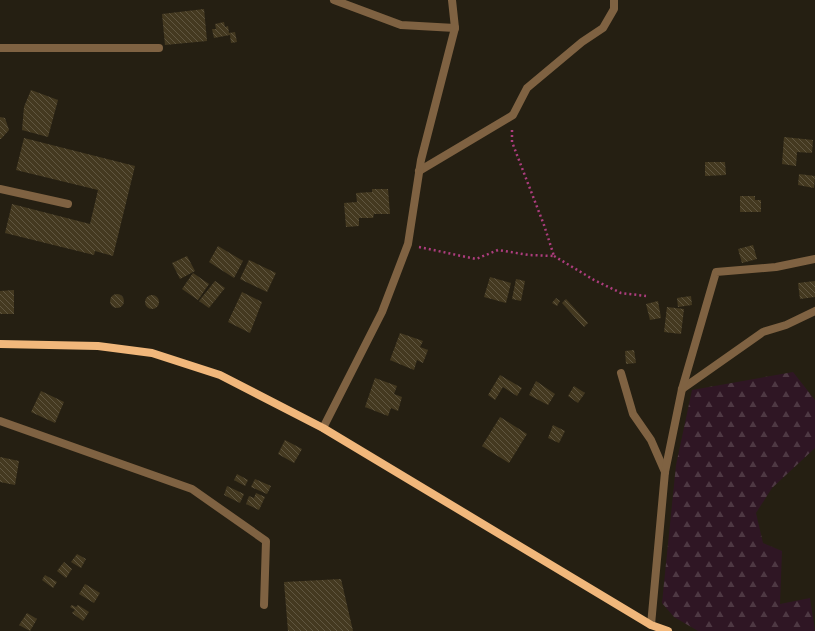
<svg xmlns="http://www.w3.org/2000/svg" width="815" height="631" font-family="'Varela Round',sans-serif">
	<defs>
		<pattern id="forest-firs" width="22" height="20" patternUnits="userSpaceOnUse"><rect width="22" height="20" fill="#2f1624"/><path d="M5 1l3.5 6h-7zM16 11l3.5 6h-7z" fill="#4e3843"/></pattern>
		<pattern id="building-back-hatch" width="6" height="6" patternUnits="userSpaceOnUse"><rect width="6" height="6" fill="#443920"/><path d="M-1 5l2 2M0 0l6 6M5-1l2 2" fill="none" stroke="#605640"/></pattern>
	</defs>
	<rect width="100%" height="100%" fill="#251f12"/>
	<polygon fill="url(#forest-firs)" points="793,372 815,400 815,448 772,488 756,513 763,543 782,551 780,604 810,598 815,631 698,631 674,617 662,603 676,465 692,390"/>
	<g fill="url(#building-back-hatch)">
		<polygon points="204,9 207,41 165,45 162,14"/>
		<polygon points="224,22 225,27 228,26 229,33 235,32 237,42 231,43 230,35 214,38 212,29 216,29 215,24"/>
		<polygon points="31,90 58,100 48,137 22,130 24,107"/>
		<polygon points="0,117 5,118 9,130 1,139 0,139"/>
		<polygon points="784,137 813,140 812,153 797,152 796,166 782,164"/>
		<polygon points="24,138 135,166 113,256 95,251 94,255 5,233 12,204 90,224 98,190 16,170"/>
		<polygon points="705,162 725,162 726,175 705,176"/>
		<polygon points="799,174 815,176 814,188 798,185"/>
		<polygon points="372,189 388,189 390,214 374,214 373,218 359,218 359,226 346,227 344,203 357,202 356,193 372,192"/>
		<polygon points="740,196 755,196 755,200 761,200 761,212 740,212"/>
		<polygon points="753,245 757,259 742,263 738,249"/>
		<polygon points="218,246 243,261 234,278 209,262"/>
		<polygon points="187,256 195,271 180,279 172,263"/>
		<polygon points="249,260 276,273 267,292 240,279"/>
		<polygon points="193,273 209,284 198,300 182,289"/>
		<polygon points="490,277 511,283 506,303 484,297"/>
		<polygon points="516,279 525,281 521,301 512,299"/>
		<polygon points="215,281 225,288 209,308 199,301"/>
		<polygon points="815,281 815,297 800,299 798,283"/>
		<polygon points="14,290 14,314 0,314 0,291"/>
		<polygon points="242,292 262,302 250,333 228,322"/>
		<circle cx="117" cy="301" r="7"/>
		<circle cx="152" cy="302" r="7"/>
		<polygon points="691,296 692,305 678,307 677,298"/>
		<polygon points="556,298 560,301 557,306 552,303"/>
		<polygon points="566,299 588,323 584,327 562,303"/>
		<polygon points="658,301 661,318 650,320 646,304"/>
		<polygon points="667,307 684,309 681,334 664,332"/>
		<polygon points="400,333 423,341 420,347 428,350 423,363 417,360 414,370 390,360"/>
		<polygon points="634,350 636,363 626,364 625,351"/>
		<polygon points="500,375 522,388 517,396 503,387 495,400 488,395"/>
		<polygon points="375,378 397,386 394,394 402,397 398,411 391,408 388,416 365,407"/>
		<polygon points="536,381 555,394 548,405 529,395"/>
		<polygon points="574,386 585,393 578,403 568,396"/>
		<polygon points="41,391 64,402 55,423 31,412"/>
		<polygon points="500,417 527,434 509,463 482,446"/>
		<polygon points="553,425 565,431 559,443 548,438"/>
		<polygon points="285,440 302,449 294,463 278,454"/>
		<polygon points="0,457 19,461 15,485 0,482"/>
		<polygon points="237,474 248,480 245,486 234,480"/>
		<polygon points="255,479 271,486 267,494 251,487"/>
		<polygon points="227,486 244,494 240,503 224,495"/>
		<polygon points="256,493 265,497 259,510 246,504 249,496 254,498"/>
		<polygon points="77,554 86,559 81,568 71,562"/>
		<polygon points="64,562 72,569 66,578 57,571"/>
		<polygon points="45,575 57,582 53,588 42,580"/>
		<polygon points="341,579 353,631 288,631 284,582"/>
		<polygon points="85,584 100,593 94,603 79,594"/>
		<polygon points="72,605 76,607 78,605 89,612 83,621 72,613 75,610 70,607"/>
		<polygon points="27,613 37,619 30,631 19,625"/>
	</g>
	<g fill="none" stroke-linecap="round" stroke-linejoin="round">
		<g stroke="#ad3d7e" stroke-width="2.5" stroke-dasharray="2 3" stroke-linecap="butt">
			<polyline points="419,247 476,259 498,250 529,255 554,256 544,225 512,142 512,127"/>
			<polyline points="554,256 594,280 621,293 646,296"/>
		</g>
		<g stroke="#7f6242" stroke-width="8">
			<polyline points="334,0 401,25 455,28"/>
			<polyline points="0,189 68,204"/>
			<polyline points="621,373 633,414 651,440 665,472"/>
		</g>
		<g stroke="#7f6242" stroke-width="8">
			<polyline points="0,48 159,48"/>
			<polyline points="419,171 513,115 527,88 582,42 603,28 614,9 614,0"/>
			<polyline points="682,389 763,332 786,325 815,311"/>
			<polyline points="0,421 192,489 266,541 264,605"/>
			<polyline points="323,428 382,312 408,244 421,160 455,28 452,0"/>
			<polyline points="651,625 665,472 682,389 716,272 776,267 815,259"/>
		</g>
		<polyline stroke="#f1b77b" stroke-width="8" points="0,344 98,346 152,353 220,375 323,428 651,625 668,631"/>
	</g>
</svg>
